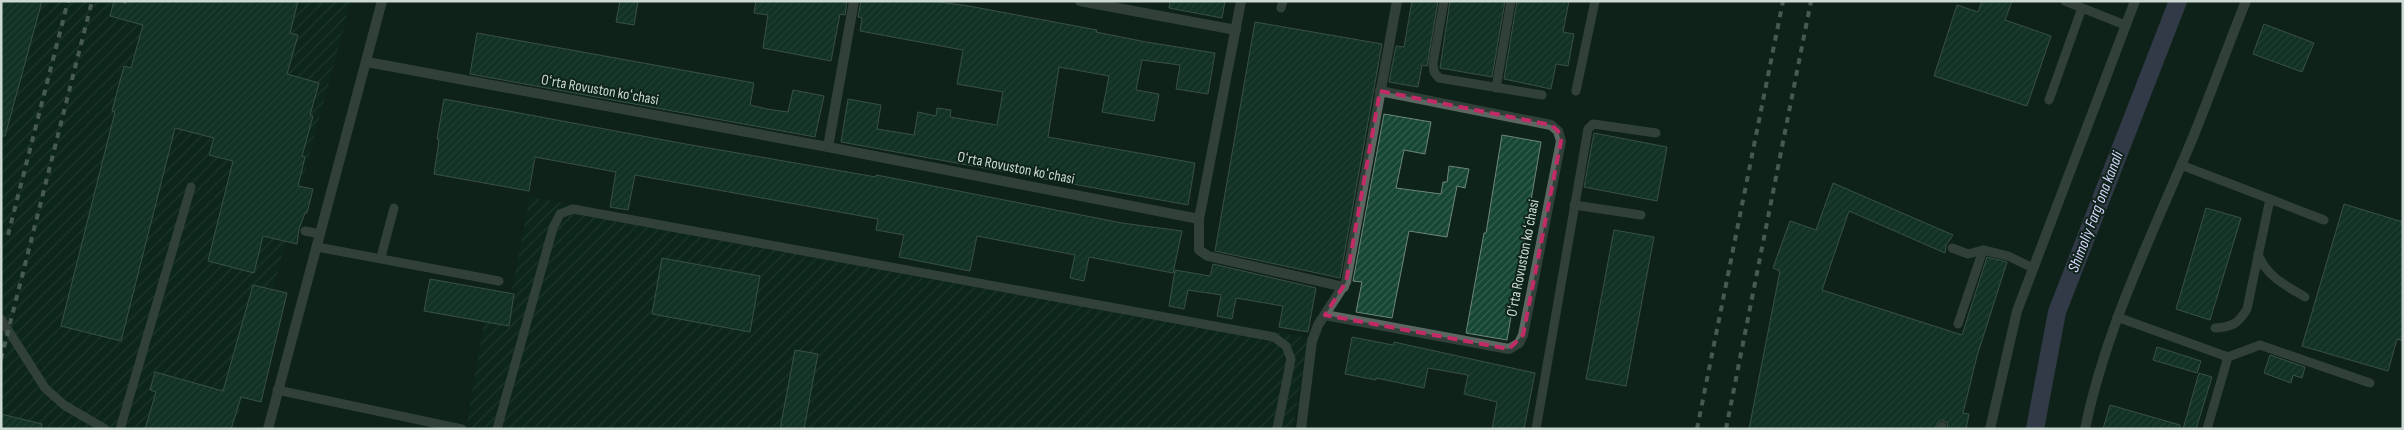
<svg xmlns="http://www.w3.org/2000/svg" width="2404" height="430" font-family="'Sofia Sans Condensed',sans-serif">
	<defs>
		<pattern id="industrial-furrows" width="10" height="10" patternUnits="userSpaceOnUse" patternTransform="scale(1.25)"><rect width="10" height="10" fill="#0c2b1f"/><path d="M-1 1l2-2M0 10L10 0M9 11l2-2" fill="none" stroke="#2e493f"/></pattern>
		<pattern id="building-hatch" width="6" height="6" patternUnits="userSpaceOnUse" patternTransform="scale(1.25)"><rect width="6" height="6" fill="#164634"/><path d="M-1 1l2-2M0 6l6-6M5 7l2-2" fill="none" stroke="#376050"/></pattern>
	</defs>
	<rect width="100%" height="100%" fill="#0e231a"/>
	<g fill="url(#industrial-furrows)">
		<polygon points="1,1 351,1 235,429 1,429"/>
		<polygon points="530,197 1308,338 1293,429 466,429 484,321 509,326 514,295 511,294"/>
	</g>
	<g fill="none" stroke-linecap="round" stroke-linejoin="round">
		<polyline stroke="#5b577d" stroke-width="18" points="2035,429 2057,312 2178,1"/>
	</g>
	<g fill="url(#building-hatch)" stroke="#6e867b">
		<polygon points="1,1 42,1 5,136 1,136"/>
		<polygon points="114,1 298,1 290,33 298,35 287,74 319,83 310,115 313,116 302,156 305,157 298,186 313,189 307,213 305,213 299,229 297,244 263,236 254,273 208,261 233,161 209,155 214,138 175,128 121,341 61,326 115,112 112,111 124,66 131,68 143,25 110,16"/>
		<polygon points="620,1 638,1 634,25 616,22"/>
		<polygon points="756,1 847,1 845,15 840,14 831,61 763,48 768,15 754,13"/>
		<polygon points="861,1 933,1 969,6 1097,30 1096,32 1146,42 1215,53 1208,94 1176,89 1180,65 1142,60 1136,90 1159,94 1154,121 1102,112 1109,76 1059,67 1048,137 1195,163 1188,205 841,142 848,99 881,105 877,129 914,135 918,112 936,116 937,108 951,110 950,117 997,125 1003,92 957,84 963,50 860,31 862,18 858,17"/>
		<polygon points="1170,1 1225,1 1222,18 1169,8"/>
		<polygon points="1412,1 1438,1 1427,66 1422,65 1418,87 1389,82 1396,46 1404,47"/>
		<polygon points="1450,1 1505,1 1492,77 1440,68"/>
		<polygon points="1517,1 1569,1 1563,32 1574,34 1568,66 1556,64 1551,89 1504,79"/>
		<polygon points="1982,1 2012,1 2005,20 2051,36 2027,106 1934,76 1957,5 1978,12"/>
		<polygon points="1255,22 1382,44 1340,278 1215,251"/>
		<polygon points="2264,24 2314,43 2302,72 2253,54"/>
		<polygon points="477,33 754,83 750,105 767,109 788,112 793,90 824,96 815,137 470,74"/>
		<polygon points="444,99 680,143 876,177 876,175 887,177 1122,223 1182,231 1173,273 1089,257 1084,281 1070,278 1075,255 977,236 970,271 899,257 904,235 876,230 878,219 635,175 628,210 610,207 616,172 535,157 529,191 434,174 439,140 437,139"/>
		<polygon points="1384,114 1431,122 1425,154 1404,150 1396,188 1441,194 1443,182 1447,182 1449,166 1469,169 1465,188 1457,186 1447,237 1409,231 1392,318 1356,312 1362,282 1353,281"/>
		<polygon points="1594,133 1667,147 1657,201 1584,187"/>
		<polygon points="1502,135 1541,142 1507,340 1466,333 1484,233 1486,233"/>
		<polygon points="1833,183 1953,235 1946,245 1945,253 1849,211 1822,290 1962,335 1987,257 2007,262 1977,356 1963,413 1969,414 1966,429 1948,429 1947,422 1941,420 1938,422 1935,429 1749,429 1780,271 1773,268 1790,221 1816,230"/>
		<polygon points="2344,204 2403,222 2403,341 2397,339 2388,371 2302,346"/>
		<polygon points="2206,208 2241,218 2210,320 2176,309"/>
		<polygon points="1614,230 1654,237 1626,386 1586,379"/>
		<polygon points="662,258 760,276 750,332 652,314"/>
		<polygon points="1213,264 1316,288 1308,332 1279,327 1283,306 1236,298 1232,319 1217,316 1221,295 1188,290 1184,309 1169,306 1175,270 1210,276"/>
		<polygon points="430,279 514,294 509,326 424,311"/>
		<polygon points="253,285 287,293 261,402 241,397 231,429 145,429 156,392 150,390 155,372 223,391"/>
		<polygon points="1352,337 1393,345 1394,342 1535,373 1524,429 1492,429 1497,402 1464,394 1468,375 1428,368 1424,388 1376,378 1376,380 1345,374"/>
		<polygon points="2157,347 2201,361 2197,373 2153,360"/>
		<polygon points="795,350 818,354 804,429 780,429"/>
		<polygon points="2270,355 2305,367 2302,378 2293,375 2291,383 2264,373"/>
		<polygon points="2199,373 2212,377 2196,429 2183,429"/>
		<polygon points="2110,405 2180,425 2180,429 2103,429"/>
		<polygon points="1,414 42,424 41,429 1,429"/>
	</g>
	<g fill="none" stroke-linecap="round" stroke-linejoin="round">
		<g stroke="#5c6762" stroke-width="9">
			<polyline points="1444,1 1433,63 1434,72 1439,78 1542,95"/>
			<polyline points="2065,1 2125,25"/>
			<polyline points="1281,8 1283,1"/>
			<polyline points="1496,88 1511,1"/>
			<polyline points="1576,91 1595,1"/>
			<polyline points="2049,100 2082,8"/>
			<path d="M2181,165l89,34 -23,110c-9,15 -15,18 -32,19"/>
			<polyline points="2270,199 2324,220"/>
			<polyline points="1574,205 1641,215"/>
			<polyline points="305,231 320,234"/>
			<polyline points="317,247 499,281"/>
			<polyline points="1952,248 1968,254 1983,250 2008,256 2033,268"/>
			<path d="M2258,254c9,23 27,31 47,43"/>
			<polyline points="381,257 394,208"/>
			<polyline points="2117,317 2228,357 2260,345 2370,383"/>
			<polyline points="1,319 45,388 64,405 105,429"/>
			<polyline points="1958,324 1983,250"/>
			<polyline points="277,390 462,429"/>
			<polyline points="120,429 191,187"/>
			<polyline points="497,429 553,228 560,214 573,209 1274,337 1286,346 1291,359 1277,429"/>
			<polyline points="1536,429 1588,129 1593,124 1656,133"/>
			<polyline points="1941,429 1942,426"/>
			<polyline points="2207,429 2228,357"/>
		</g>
		<g stroke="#5c6762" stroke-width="10">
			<polyline points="1080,1 1236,30"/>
			<polyline points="1241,1 1199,219 1199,250 1208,256 1344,287"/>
			<polyline points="367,62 828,147 1199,219"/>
			<polyline points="828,147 854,1"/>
			<polyline points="1325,315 1509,349 1519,343 1523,335 1561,141 1558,131 1551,125 1380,91"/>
			<polyline points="1301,429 1312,341 1318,325 1346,282 1397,1"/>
			<polyline points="1990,429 2017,311 2135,1"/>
			<path d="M2085,429c21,-101 66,-192 106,-287 19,-46 36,-94 55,-141"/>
		</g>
		<polyline stroke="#5c6762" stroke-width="10" points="268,429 382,1"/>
		<g stroke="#8d9d95" stroke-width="4" stroke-dasharray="6 6" stroke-linecap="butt">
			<polyline points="124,3 125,1"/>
			<polyline points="8,235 68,1"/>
			<polyline points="1,359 92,1"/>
			<polyline points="1697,429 1783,1"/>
			<polyline points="1726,429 1811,1"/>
		</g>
	</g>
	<path d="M0 0H2404V430H0ZM1380,91l171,34 7,6 3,10 -38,194 -14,14 -184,-34 21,-33z" fill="#0e231a" fill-opacity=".55" fill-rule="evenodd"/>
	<path fill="none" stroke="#c32b67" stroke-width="4" stroke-dasharray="10 6" stroke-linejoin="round" d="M1380,91l171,34 7,6 3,10 -38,194 -14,14 -184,-34 21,-33z"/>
	<g text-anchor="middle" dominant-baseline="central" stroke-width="4" stroke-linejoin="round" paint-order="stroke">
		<g font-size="15" fill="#cddad3" stroke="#0e231a">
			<text transform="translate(600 90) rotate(10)">Oʻrta Rovuston koʻchasi</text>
			<text transform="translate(1016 168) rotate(11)">Oʻrta Rovuston koʻchasi</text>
			<text transform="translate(1523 258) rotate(-79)">Oʻrta Rovuston koʻchasi</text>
		</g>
		<g font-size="16" font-style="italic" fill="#d9d6fe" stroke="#0e231a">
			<text transform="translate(2096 212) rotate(-69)">Shimoliy Fargʻona kanali</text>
		</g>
	</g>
	<rect width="2404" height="430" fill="none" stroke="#cddad3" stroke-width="5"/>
</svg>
